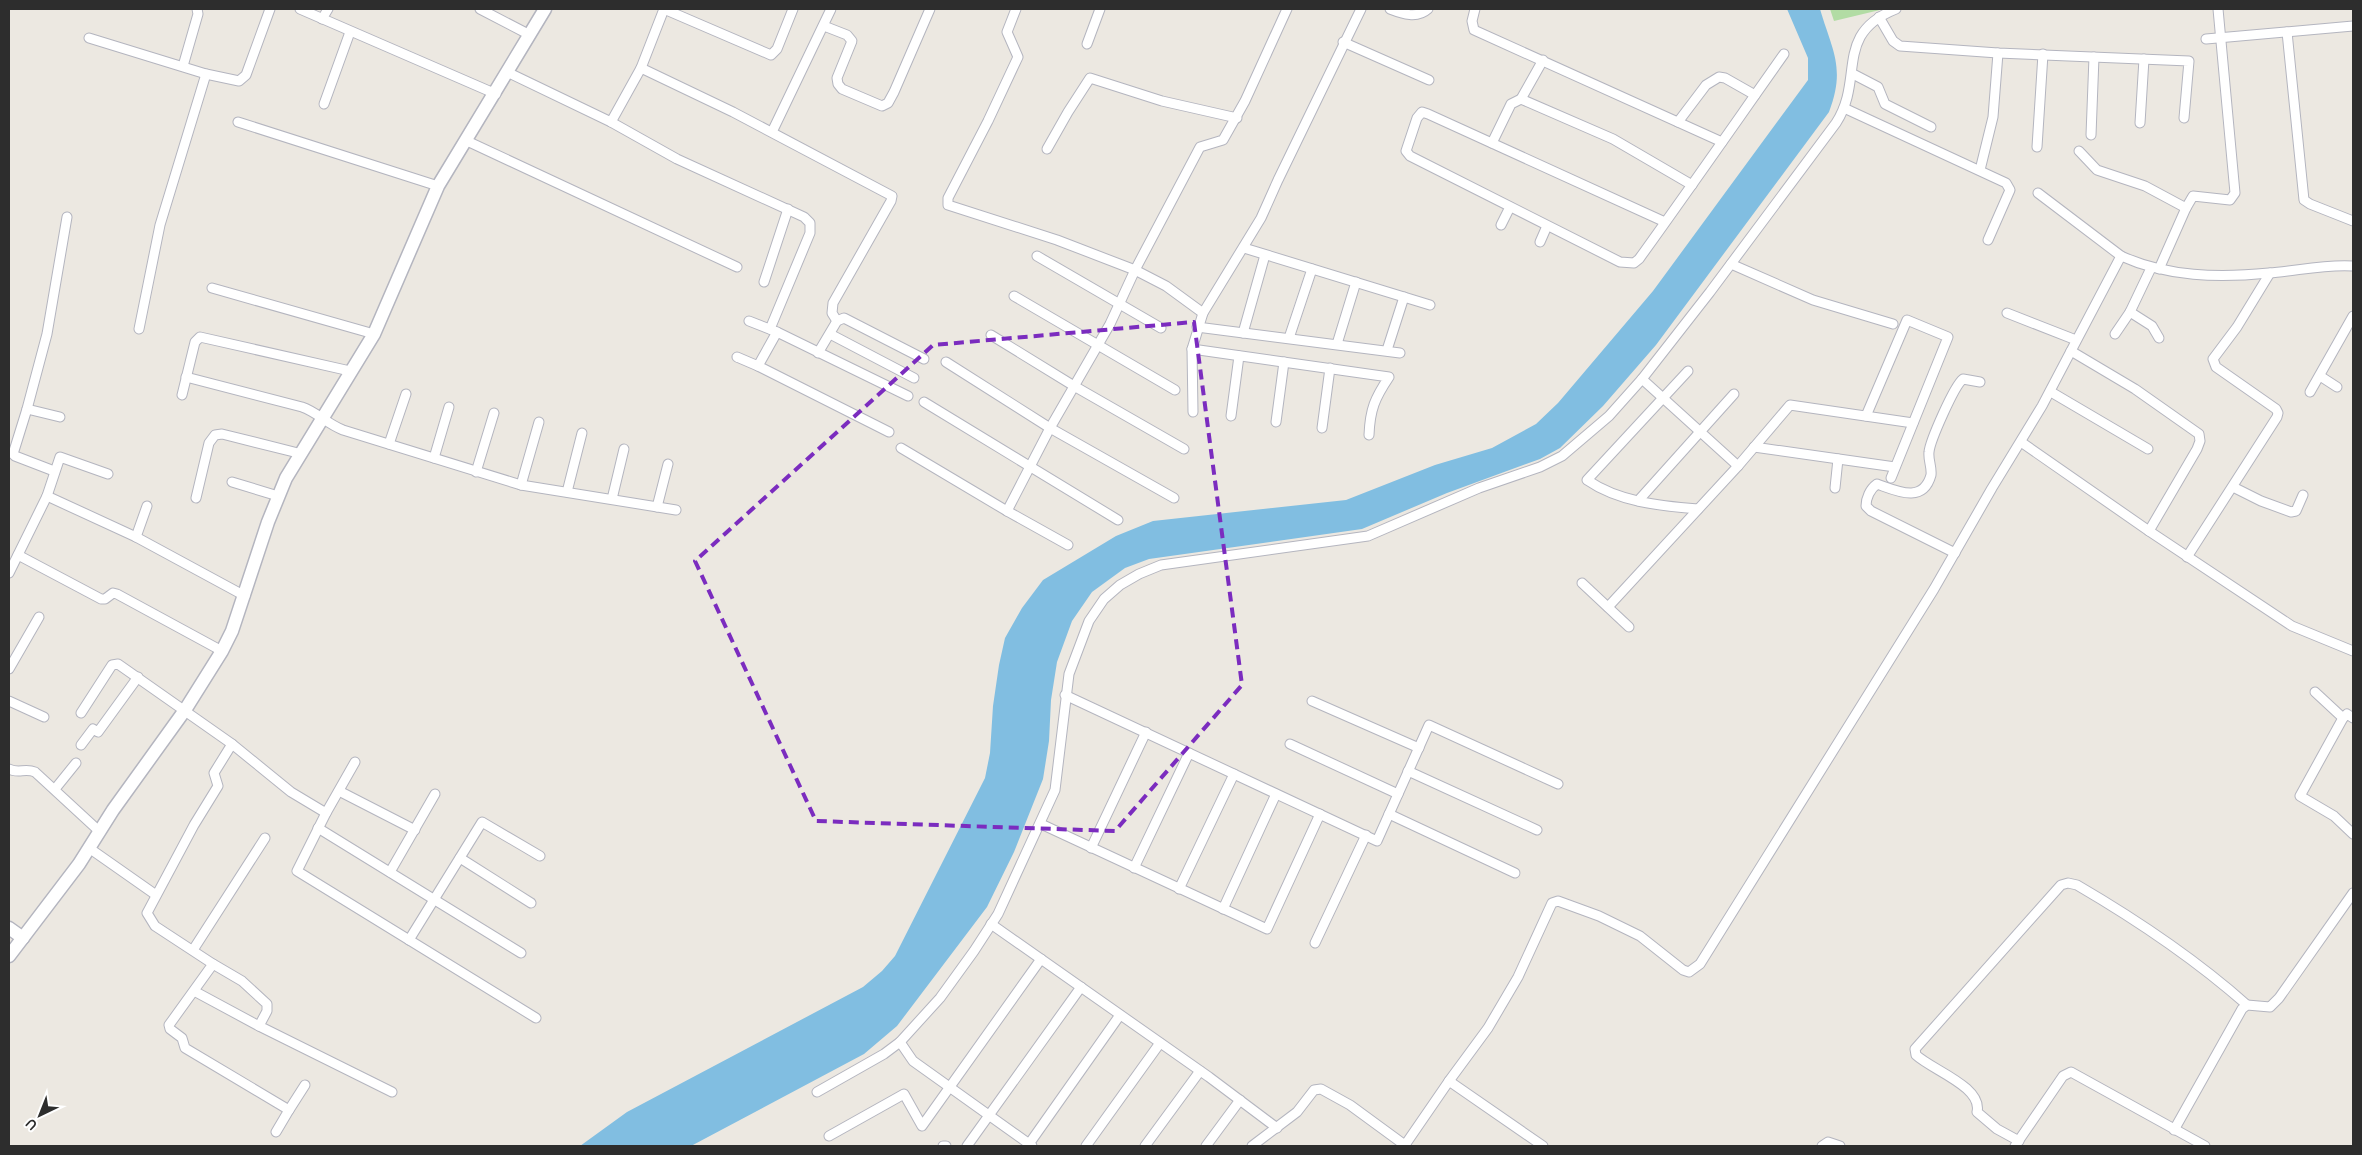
<svg xmlns="http://www.w3.org/2000/svg" width="2362" height="1155" font-family="Quicksand,sans-serif">
	<rect width="100%" height="100%" fill="#ece8e1"/>
	<polygon fill="#b2dca4" points="1830,9 1884,9 1834,21"/>
	<path fill="#81bee1" d="M1787,9h33c12,41 26,59 9,103l-173,233 -53,61 -43,42 -20,11 -93,34 -85,36 -213,30 -24,9 -33,24 -20,29 -15,41 -6,38 -2,41 -6,38 -29,73 -27,55 -90,119 -33,28 -173,92h-111l47,-34 236,-125 19,-16 13,-15 90,-178 5,-25 3,-47 6,-41 6,-27 17,-30 21,-28 73,-44 37,-15 193,-21 89,-35 57,-17 44,-24 22,-21 95,-112 155,-211v-22z"/>
	<g fill="none" stroke-linecap="round" stroke-linejoin="round">
		<defs>
			<g id="street">
				<polyline points="300,9 496,94"/>
				<polyline points="480,9 530,35"/>
				<polyline points="664,9 771,55 777,49 793,9"/>
				<polyline points="1016,9 1007,32 1018,57 988,121 948,198 948,205 1057,240 1135,270 1166,286 1203,313"/>
				<path d="M1390,9c13,5 27,10 38,0"/>
				<polyline points="1475,9 1472,21 1474,30 1722,142"/>
				<polyline points="1879,17 1893,41 1900,46 1998,53 2189,61 2184,118"/>
				<polyline points="322,19 328,9"/>
				<polyline points="824,26 847,35 852,41 837,78 838,84 842,89 882,106 888,103 894,92 930,9"/>
				<polyline points="2287,32 2304,200 2310,204 2353,221"/>
				<polyline points="89,38 206,74 239,81 246,75 270,9"/>
				<polyline points="2206,39 2353,26"/>
				<polyline points="1343,42 1429,80"/>
				<polyline points="1087,44 1100,9"/>
				<polyline points="183,66 198,14 197,9"/>
				<polyline points="641,68 733,112 892,196 891,201 833,303 832,313 837,321"/>
				<polyline points="507,72 611,122 677,159 804,217 810,223 810,233 770,329"/>
				<polyline points="1853,74 1878,87 1885,104 1931,127"/>
				<polyline points="1521,99 1543,60"/>
				<polyline points="324,104 350,32"/>
				<polyline points="1844,108 2006,183 2010,190 1988,240"/>
				<polyline points="238,122 438,186"/>
				<polyline points="611,122 641,68 664,9"/>
				<polyline points="1678,122 1706,85 1719,77 1725,78 1755,95"/>
				<polyline points="2140,123 2144,59"/>
				<polyline points="772,132 831,9"/>
				<polyline points="2091,135 2094,57"/>
				<polyline points="467,141 737,267"/>
				<polyline points="1492,143 1511,104 1521,99 1613,139 1692,185"/>
				<polyline points="2037,147 2043,54"/>
				<polyline points="1047,149 1068,112 1090,78 1162,101 1237,118"/>
				<polyline points="2079,151 2097,170 2145,186 2186,208"/>
				<polyline points="1980,170 1993,117 1998,53"/>
				<polyline points="2038,193 2121,256"/>
				<path d="M1665,222l-237,-108 -6,-2 -5,6 -11,33 4,5 210,106 14,1 5,-4c49,-68 97,-137 145,-205"/>
				<polyline points="1501,225 1510,207"/>
				<polyline points="1540,242 1547,226"/>
				<polyline points="1244,248 1430,305"/>
				<polyline points="1037,256 1161,328"/>
				<polyline points="1731,264 1813,300 1893,324"/>
				<polyline points="2159,269 2186,208 2193,196 2230,200 2235,193 2218,9"/>
				<polyline points="764,282 788,209"/>
				<polyline points="212,288 374,334"/>
				<polyline points="1014,296 1175,390"/>
				<polyline points="2130,312 2152,326 2159,338"/>
				<polyline points="2007,313 2076,340"/>
				<polyline points="749,321 777,332 908,396"/>
				<polyline points="1197,327 1400,353"/>
				<polyline points="139,329 160,225 206,74"/>
				<polyline points="777,332 758,366 889,432"/>
				<polyline points="1243,333 1265,255"/>
				<polyline points="830,334 914,378"/>
				<polyline points="2115,334 2130,312 2151,268"/>
				<polyline points="991,335 1074,386 1184,449"/>
				<polyline points="1289,338 1312,269"/>
				<polyline points="1337,344 1356,282"/>
				<path d="M1192,349l197,28c-14,21 -19,32 -20,58"/>
				<polyline points="1387,350 1404,297"/>
				<polyline points="2071,351 2135,389 2199,434 2200,441 2197,449 2149,531"/>
				<polyline points="818,353 837,321 844,318 924,359"/>
				<polyline points="737,357 758,366"/>
				<polyline points="946,362 1050,428 1174,498"/>
				<path d="M1688,371l-101,109c32,22 73,26 111,29"/>
				<polyline points="2320,376 2337,387"/>
				<path d="M186,377l116,30c15,5 25,17 41,23l178,55 155,25"/>
				<polyline points="1642,379 1738,466"/>
				<polyline points="2051,392 2148,449"/>
				<polyline points="2310,392 2353,316"/>
				<polyline points="182,395 195,342 200,337 350,371"/>
				<polyline points="924,402 1118,520"/>
				<polyline points="27,409 60,417"/>
				<polyline points="1193,412 1192,349 1203,313 1261,218 1278,180 1361,9"/>
				<polyline points="1231,416 1239,356"/>
				<polyline points="1866,416 1907,320 1948,337 1891,478"/>
				<polyline points="1276,422 1284,362"/>
				<polyline points="1322,428 1330,368"/>
				<polyline points="2021,442 2149,531 2292,626 2353,651"/>
				<polyline points="389,444 406,394"/>
				<polyline points="1754,447 1895,467"/>
				<polyline points="901,448 1007,511 1068,545"/>
				<polyline points="434,458 449,407"/>
				<polyline points="54,471 15,456 13,454 27,409 47,334 67,217"/>
				<polyline points="476,472 494,413"/>
				<polyline points="232,482 278,496"/>
				<polyline points="521,485 539,422"/>
				<polyline points="2233,487 2261,501 2291,512 2296,511 2303,495"/>
				<polyline points="1835,488 1838,459"/>
				<polyline points="567,492 582,433"/>
				<polyline points="47,496 136,537 245,596"/>
				<polyline points="196,498 209,443 215,435 222,434 302,454"/>
				<polyline points="612,499 624,449"/>
				<polyline points="1638,501 1734,394"/>
				<polyline points="657,507 668,464"/>
				<polyline points="1007,511 1050,428 1110,324 1135,270 1200,147 1223,140 1245,101 1287,9"/>
				<polyline points="136,537 147,506"/>
				<path d="M1955,553l-84,-42 -5,-5c0,-8 4,-17 11,-22 20,7 46,20 54,-9 1,-8 -3,-15 -2,-23 1,-11 25,-66 34,-73l17,3"/>
				<polyline points="18,555 101,599 105,599 113,593 117,594 222,651"/>
				<polyline points="2187,557 2277,417 2278,413 2276,409 2216,367 2213,359 2237,327 2270,273"/>
				<polyline points="9,573 47,496 60,457 108,474"/>
				<polyline points="1582,583 1629,627"/>
				<polyline points="1608,607 1738,466 1790,405 1913,423"/>
				<polyline points="9,669 39,617"/>
				<polyline points="2315,692 2343,718"/>
				<polyline points="1065,695 1377,841 1429,725 1558,784"/>
				<polyline points="9,701 44,717"/>
				<polyline points="1312,701 1419,748"/>
				<polyline points="81,713 112,665 118,664 232,744 291,792 326,813 355,762"/>
				<polyline points="2353,718 2347,714 2343,718 2300,796 2334,816 2353,834"/>
				<polyline points="232,744 214,773 218,786 194,825 147,913 155,926 213,964 169,1025 170,1029 182,1038 185,1048 289,1110 276,1132"/>
				<polyline points="1290,744 1398,794"/>
				<polyline points="81,745 93,729 98,732 138,677"/>
				<path d="M9,769c9,5 16,-1 26,3l64,59"/>
				<polyline points="1408,771 1537,830"/>
				<polyline points="55,789 76,763"/>
				<polyline points="339,791 415,830"/>
				<polyline points="326,813 297,871 536,1018"/>
				<polyline points="1389,814 1515,873"/>
				<polyline points="1041,824 1267,929 1320,814"/>
				<polyline points="318,828 521,953"/>
				<polyline points="89,848 156,895"/>
				<polyline points="1091,848 1146,732"/>
				<polyline points="460,858 531,903"/>
				<polyline points="1134,868 1189,753"/>
				<polyline points="390,872 435,794"/>
				<polyline points="1179,889 1234,774"/>
				<polyline points="1223,909 1276,794"/>
				<polyline points="991,924 1209,1077 1277,1128"/>
				<polyline points="409,940 482,822 540,856"/>
				<polyline points="1315,943 1366,835"/>
				<polyline points="193,950 265,838"/>
				<polyline points="213,964 242,981 267,1004 267,1011 259,1026 392,1092"/>
				<polyline points="194,991 259,1026"/>
				<polyline points="900,1042 913,1061 1032,1146"/>
				<path d="M1449,1081l39,-53 30,-51 34,-74 6,-2 41,15 41,20 43,34 6,2 11,-8 234,-375 58,-101 50,-82 79,-150c46,21 98,22 148,17 28,-2 55,-9 84,-7"/>
				<path d="M817,1092l67,-38 16,-12 40,-44 34,-47 24,-37 57,-124 14,-116 20,-53 15,-22 16,-14 19,-11 22,-9 207,-29 111,-48 61,-21 22,-11 47,-40 33,-37 68,-87 126,-169c29,-45 -3,-89 60,-114"/>
				<polyline points="289,1110 305,1085"/>
				<polyline points="2174,1130 2242,1009 2247,1005 2270,1007 2279,998 2353,893"/>
				<polyline points="829,1136 904,1094 922,1126 1041,959"/>
				<path d="M2019,1141l-22,-12 -20,-17c6,-25 -45,-42 -61,-57l-1,-6 146,-164 7,-2 9,2c60,35 118,74 170,120"/>
				<polyline points="1029,1144 1120,1015"/>
				<polyline points="1405,1145 1449,1081 1543,1146"/>
				<polyline points="943,1146 946,1146"/>
				<polyline points="967,1146 1081,987"/>
				<polyline points="1086,1146 1160,1043"/>
				<polyline points="1145,1146 1200,1071"/>
				<polyline points="1206,1146 1240,1100"/>
				<polyline points="1252,1146 1297,1112 1314,1090 1321,1089 1350,1105 1406,1146"/>
				<polyline points="1822,1146 1828,1142 1840,1146"/>
				<polyline points="2015,1146 2063,1076 2071,1072 2205,1146"/>
			</g>
			<g id="secondary">
				<polyline points="9,928 23,938"/>
				<polyline points="9,956 79,864 113,810 185,710 222,651 232,631 268,522 286,478 374,334 438,186 545,9"/>
			</g>
		</defs>
		<use href="#street" stroke="#b4b5bf" stroke-width="11"/>
		<use href="#secondary" stroke="#b4b5bf" stroke-width="15"/>
		<use href="#street" stroke="#fff" stroke-width="9"/>
		<use href="#secondary" stroke="#fff" stroke-width="12"/>
	</g>
	<path fill="none" stroke="#7b2cbf" stroke-width="4" stroke-dasharray="10 6" stroke-linejoin="round" d="M1194,322l48,363 -127,146 -299,-10 -121,-260 238,-216z"/>
	<rect width="2362" height="1155" fill="none" stroke="#2d2d2d" stroke-width="20"/>
	<g transform="translate(40 1115) rotate(223)" stroke="#ffffff" stroke-width="4" paint-order="stroke">
	<path d="M0-4L9 19L0 12L-9 19Z" fill="#2d2d2d"/>
	<text y="-8" font-size="14" font-weight="bold" text-anchor="middle" fill="#2d2d2d">U</text>
	</g>
</svg>
